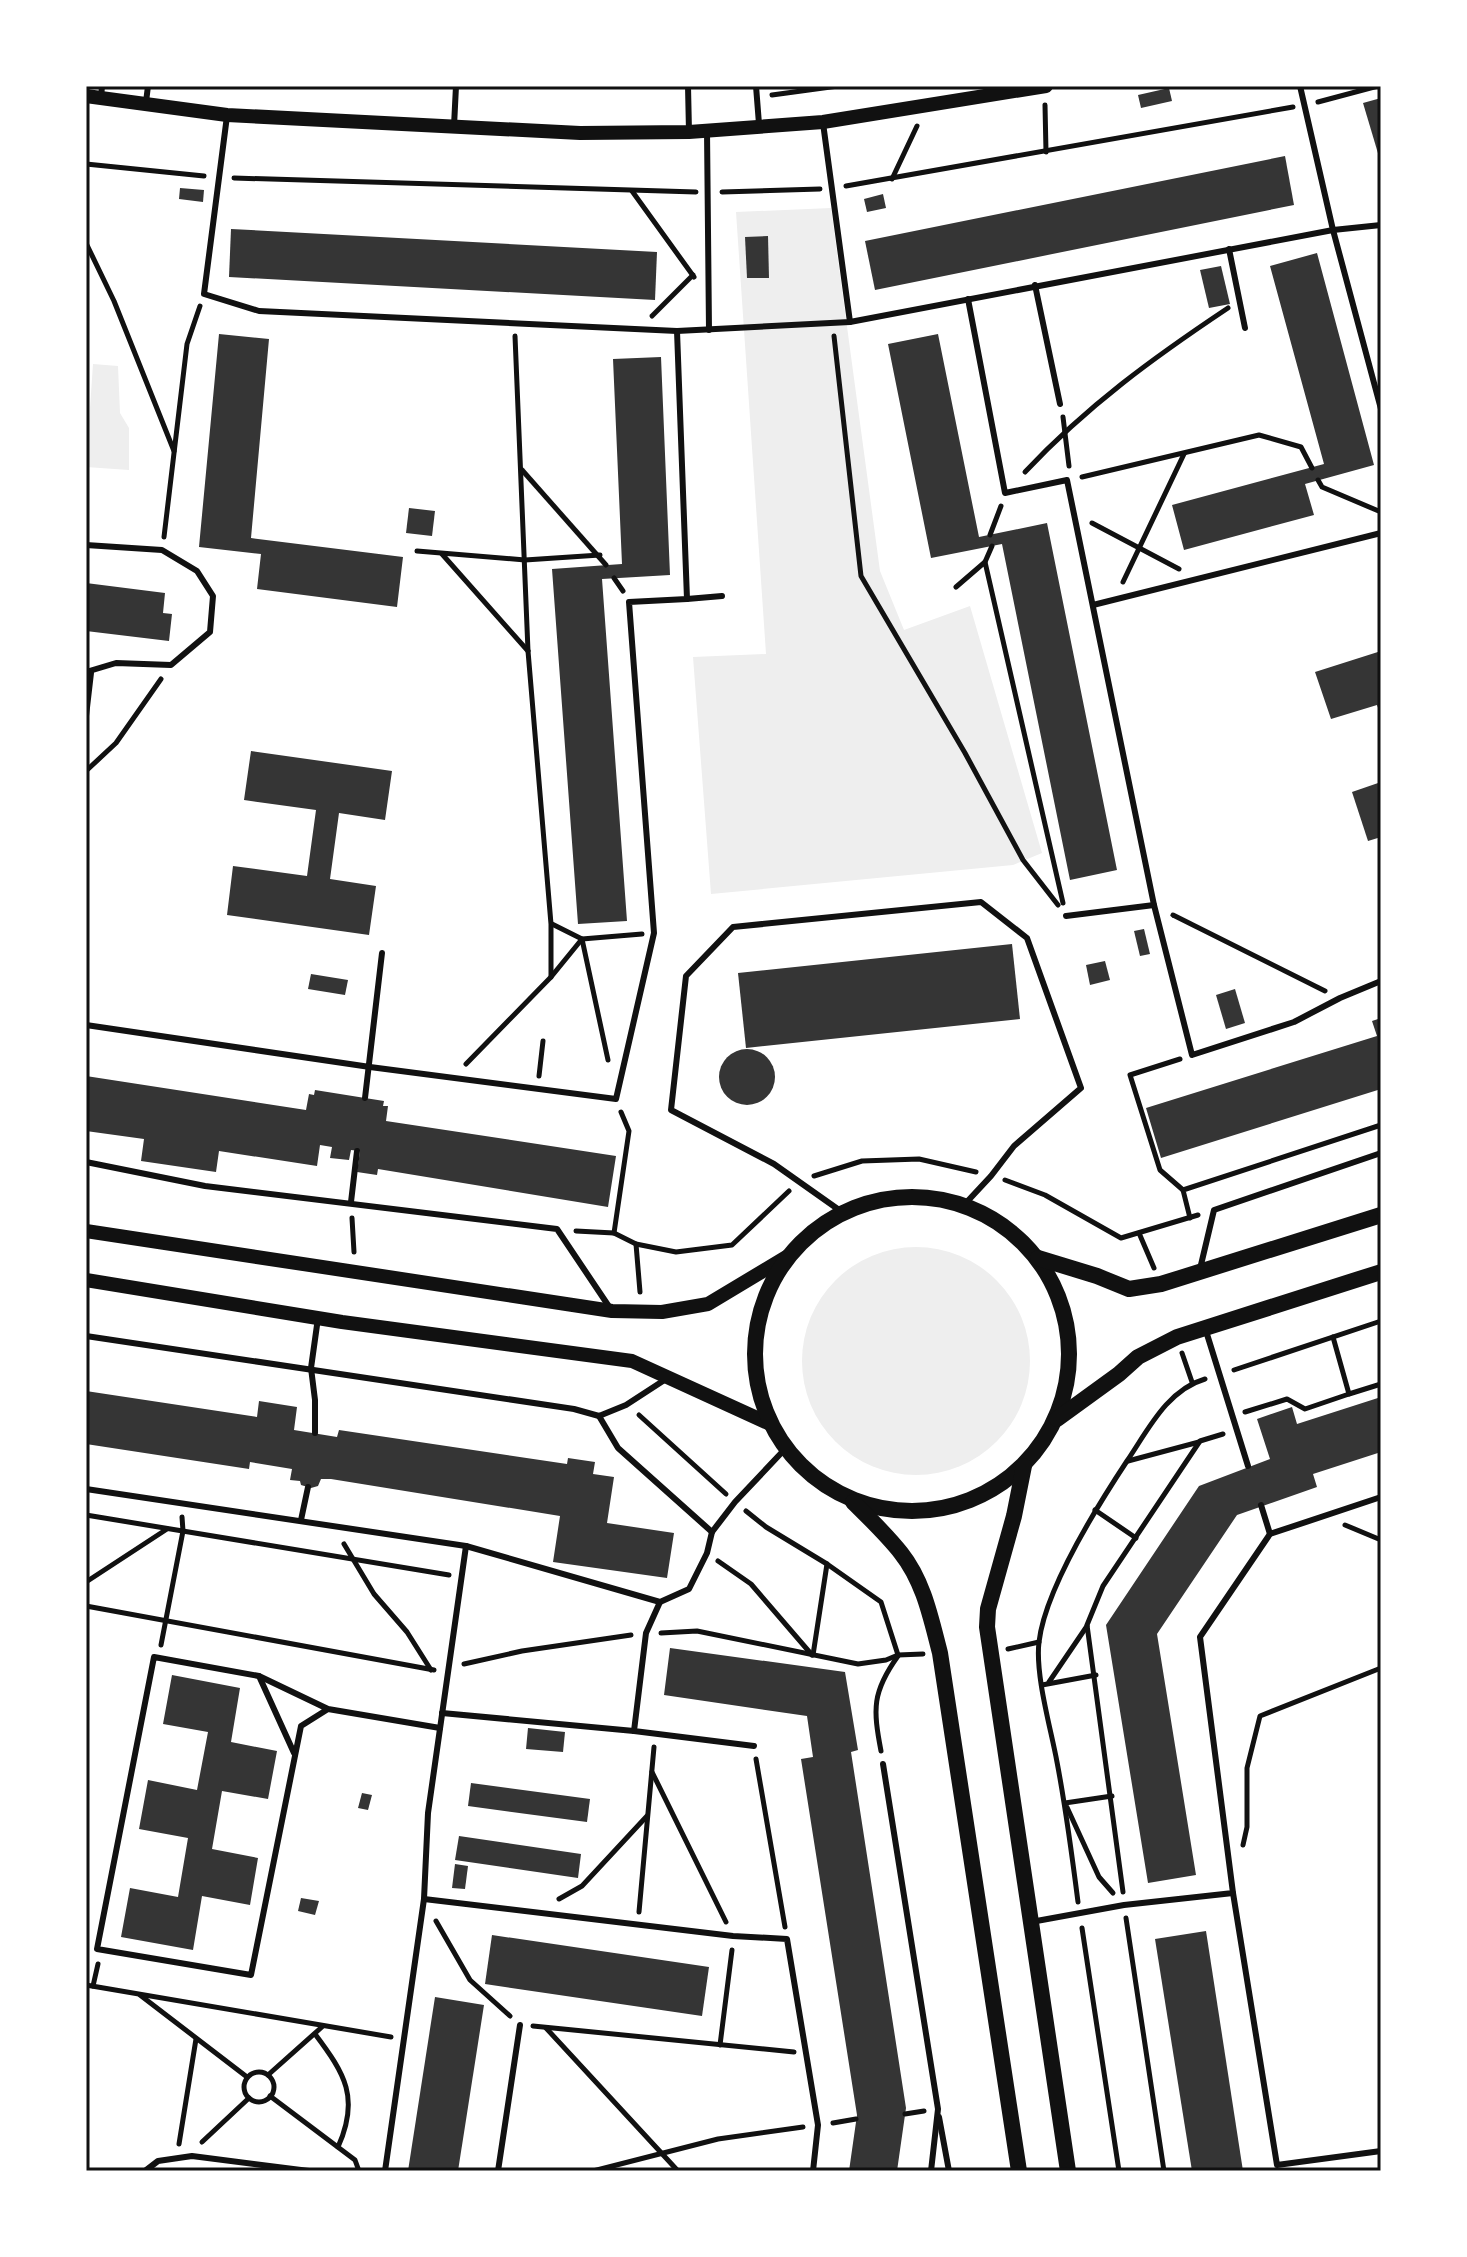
<svg xmlns="http://www.w3.org/2000/svg" width="1467" height="2257" font-family="Commissioner,sans-serif">
	<rect width="100%" height="100%" fill="#fff"/>
	<g fill="#eee">
		<polygon points="831,208 880,571 904,630 970,606 1042,853 1013,865 711,894 693,657 766,654 736,212"/>
		<polygon points="93,364 118,366 120,413 129,428 129,470 86,467"/>
		<circle cx="916" cy="1361" r="114"/>
	</g>
	<g fill="#353535">
		<polygon points="1169,88 1172,101 1141,108 1138,95"/>
		<polygon points="1381,98 1381,160 1380,160 1363,103"/>
		<polygon points="1285,156 1294,205 875,290 865,241"/>
		<polygon points="180,188 204,190 203,202 179,199"/>
		<polygon points="883,194 886,208 867,212 864,199"/>
		<polygon points="231,229 657,252 655,300 229,277"/>
		<polygon points="768,236 769,278 747,278 745,237"/>
		<polygon points="1317,253 1374,465 1305,484 1314,515 1184,550 1172,505 1324,464 1270,266"/>
		<polygon points="1221,266 1230,304 1209,308 1200,270"/>
		<polygon points="219,334 269,339 251,538 403,557 397,607 257,589 261,554 199,547"/>
		<polygon points="938,334 979,537 1047,523 1117,870 1070,880 1002,544 931,558 888,344"/>
		<polygon points="661,357 670,575 602,579 627,921 578,924 552,569 622,564 613,359"/>
		<polygon points="409,508 435,511 432,536 406,533"/>
		<polygon points="86,583 165,593 163,613 172,614 169,641 86,631"/>
		<polygon points="1381,651 1381,716 1377,705 1331,719 1315,672"/>
		<polygon points="251,751 392,771 385,820 339,813 330,879 376,886 369,935 227,915 233,866 307,876 316,810 244,800"/>
		<polygon points="1381,782 1381,837 1368,841 1352,792"/>
		<polygon points="1144,929 1150,954 1140,956 1134,931"/>
		<polygon points="1012,944 1020,1019 746,1048 738,973"/>
		<polygon points="1105,961 1110,980 1090,985 1086,965"/>
		<polygon points="311,974 348,980 345,995 308,989"/>
		<polygon points="1235,989 1245,1023 1226,1029 1216,995"/>
		<polygon points="1381,1018 1381,1089 1161,1158 1146,1108 1377,1036 1372,1021"/>
		<circle cx="747" cy="1077" r="28"/>
		<polygon points="86,1076 306,1110 309,1094 314,1095 315,1090 365,1098 384,1101 383,1106 388,1106 386,1121 616,1156 608,1207 378,1169 377,1175 357,1172 360,1151 351,1150 349,1160 330,1158 332,1147 320,1145 317,1166 219,1151 216,1172 141,1161 144,1139 86,1131"/>
		<polygon points="86,1391 257,1417 259,1401 297,1407 294,1430 337,1437 339,1430 567,1464 568,1458 595,1462 593,1474 614,1477 607,1523 674,1533 667,1578 553,1562 560,1516 331,1479 321,1479 318,1486 311,1488 301,1485 300,1481 290,1480 292,1469 250,1462 249,1469 86,1444"/>
		<polygon points="1381,1397 1381,1452 1313,1474 1317,1487 1237,1515 1157,1634 1196,1875 1148,1883 1106,1625 1199,1486 1270,1459 1257,1419 1292,1407 1297,1424"/>
		<polygon points="670,1648 845,1672 858,1750 851,1752 906,2108 897,2171 849,2171 857,2115 801,1759 813,1757 807,1716 664,1695"/>
		<polygon points="172,1675 240,1688 231,1742 277,1751 268,1799 222,1791 212,1849 258,1858 250,1905 202,1896 193,1950 121,1937 130,1888 178,1897 188,1838 139,1829 148,1780 197,1790 208,1732 163,1724"/>
		<polygon points="528,1728 565,1732 563,1752 526,1749"/>
		<polygon points="471,1783 590,1799 587,1822 468,1806"/>
		<polygon points="362,1793 372,1795 368,1810 358,1808"/>
		<polygon points="459,1836 581,1854 578,1878 455,1860"/>
		<polygon points="455,1864 468,1866 465,1889 452,1888"/>
		<polygon points="301,1898 319,1901 315,1915 298,1911"/>
		<polygon points="1206,1931 1243,2171 1192,2171 1155,1939"/>
		<polygon points="492,1935 709,1967 702,2016 485,1984"/>
		<polygon points="435,1997 484,2005 458,2171 408,2171"/>
	</g>
	<g fill="none" stroke-linecap="round" stroke-linejoin="round">
		<g stroke="#111" stroke-width="5">
			<polyline points="772,95 838,86"/>
			<polyline points="1318,102 1378,86"/>
			<polyline points="1045,105 1046,152"/>
			<polyline points="86,164 204,176"/>
			<polyline points="234,178 696,192"/>
			<polyline points="892,179 917,126"/>
			<polyline points="846,186 1293,107"/>
			<polyline points="632,191 694,277"/>
			<polyline points="722,192 820,189"/>
			<polyline points="86,243 114,301 174,451"/>
			<polyline points="652,316 693,275"/>
			<polyline points="515,336 528,651 551,924 551,977"/>
			<polyline points="834,336 861,576 965,753 1023,860 1058,905"/>
			<polyline points="1063,417 1069,466"/>
			<polyline points="522,470 606,565"/>
			<path d="M1025,472c62,-66 128,-114 203,-164"/>
			<polyline points="1082,477 1259,435 1301,447 1312,468"/>
			<polyline points="1318,480 1322,487 1381,512"/>
			<polyline points="1092,523 1179,569"/>
			<polyline points="990,535 1001,506"/>
			<polyline points="164,537 187,344 200,306"/>
			<polyline points="417,551 525,560 600,555"/>
			<polyline points="442,554 528,651"/>
			<polyline points="985,562 992,546"/>
			<polyline points="614,578 623,591"/>
			<polyline points="1123,582 1184,454"/>
			<polyline points="956,587 985,562 1063,903"/>
			<polyline points="86,771 116,743 161,679"/>
			<polyline points="1173,915 1325,991"/>
			<polyline points="552,924 582,939 608,1060"/>
			<polyline points="1180,1059 1130,1075 1160,1170 1183,1190"/>
			<polyline points="466,1064 551,977 582,939 642,934"/>
			<polyline points="539,1076 543,1041"/>
			<polyline points="814,1176 862,1161 919,1159 976,1172"/>
			<polyline points="1005,1180 1045,1195 1121,1238 1198,1215"/>
			<polyline points="352,1218 354,1252"/>
			<polyline points="1190,1218 1183,1190 1381,1125"/>
			<polyline points="576,1231 614,1233 636,1244 676,1252 732,1245 789,1191"/>
			<polyline points="614,1233 629,1131 621,1112"/>
			<polyline points="1139,1233 1154,1268"/>
			<polyline points="636,1244 640,1292"/>
			<polyline points="1333,1337 1349,1394 1381,1384"/>
			<polyline points="1182,1353 1192,1382"/>
			<polyline points="1234,1370 1381,1321"/>
			<polyline points="1245,1412 1287,1399 1305,1409 1349,1394"/>
			<polyline points="639,1415 726,1494"/>
			<polyline points="1128,1461 1199,1442"/>
			<polyline points="1095,1510 1136,1538"/>
			<polyline points="746,1511 766,1527 827,1564 881,1602 898,1655"/>
			<polyline points="86,1515 449,1575"/>
			<polyline points="1345,1525 1381,1540"/>
			<polyline points="344,1544 374,1594 407,1632 431,1670"/>
			<polyline points="718,1561 751,1584 812,1655"/>
			<polyline points="86,1582 167,1529"/>
			<polyline points="86,1606 434,1670"/>
			<polyline points="661,1633 697,1631 858,1664 886,1660 898,1655 923,1654"/>
			<polyline points="161,1645 183,1531 182,1517"/>
			<polyline points="1008,1649 1039,1642"/>
			<polyline points="813,1655 827,1564"/>
			<polyline points="464,1664 522,1651 631,1635"/>
			<polyline points="1049,1682 1087,1626"/>
			<polyline points="1042,1685 1096,1675"/>
			<path d="M881,1751c-8,-42 -9,-59 17,-95"/>
			<polyline points="756,1759 785,1927"/>
			<polyline points="652,1772 726,1922"/>
			<polyline points="1112,1796 1065,1803 1099,1877 1113,1893"/>
			<polyline points="1243,1845 1247,1827 1247,1768 1260,1716 1381,1668"/>
			<polyline points="1123,1892 1087,1625 1103,1586 1200,1441 1223,1434"/>
			<polyline points="559,1899 582,1886 647,1816"/>
			<path d="M1078,1902c-6,-47 -12,-93 -21,-140 -6,-33 -22,-87 -18,-120 6,-52 59,-137 88,-181 21,-31 40,-71 78,-82"/>
			<polyline points="639,1912 654,1747"/>
			<polyline points="1126,1918 1164,2171"/>
			<polyline points="436,1921 470,1980 510,2016"/>
			<polyline points="1082,1928 1119,2171"/>
			<polyline points="86,1985 391,2037"/>
			<polyline points="93,1986 98,1964"/>
			<polyline points="140,1995 247,2077"/>
			<polyline points="533,2026 794,2052"/>
			<polyline points="546,2028 678,2171"/>
			<path d="M315,2034c30,40 45,64 23,113"/>
			<polyline points="720,2045 732,1950"/>
			<circle cx="259" cy="2087" r="15"/>
			<polyline points="268,2075 323,2026"/>
			<polyline points="270,2096 355,2160 359,2171"/>
			<polyline points="905,2114 924,2111"/>
			<polyline points="833,2123 856,2119"/>
			<polyline points="202,2142 249,2098"/>
			<polyline points="179,2144 196,2039"/>
			<polyline points="593,2171 718,2139 803,2127"/>
		</g>
		<g stroke="#111" stroke-width="6">
			<polyline points="688,86 689,132"/>
			<polyline points="756,86 759,124"/>
			<polyline points="1300,86 1333,230 1381,409"/>
			<polyline points="101,98 102,86"/>
			<polyline points="146,102 148,86"/>
			<polyline points="227,116 204,294 259,311 677,331 850,322 1333,230 1381,225"/>
			<polyline points="823,123 850,322"/>
			<polyline points="454,126 456,86"/>
			<polyline points="707,131 709,330"/>
			<polyline points="1229,249 1245,328"/>
			<polyline points="1035,285 1060,404"/>
			<polyline points="968,299 1005,493 1067,480 1154,905 1192,1055 1294,1022 1340,998 1381,981"/>
			<polyline points="86,545 162,550 197,571 213,596 210,632 171,665 116,663 86,672"/>
			<polyline points="687,599 722,596"/>
			<polyline points="1093,605 1381,533"/>
			<polyline points="86,716 91,673"/>
			<polyline points="1066,916 1154,905"/>
			<polyline points="86,1025 370,1067 616,1099 654,933 629,602 687,599 677,331"/>
			<polyline points="365,1098 382,953"/>
			<polyline points="86,1162 205,1186 557,1229 610,1308"/>
			<polyline points="351,1202 357,1151"/>
			<polyline points="842,1212 774,1164 671,1110 686,976 733,927 981,902 1027,938 1081,1088 1014,1146 991,1176 964,1205"/>
			<polyline points="1200,1269 1214,1210 1381,1153"/>
			<polyline points="1206,1331 1248,1466"/>
			<polyline points="86,1336 574,1409 599,1416 626,1405 666,1379"/>
			<polyline points="599,1416 618,1448 712,1532"/>
			<polyline points="315,1433 315,1400 311,1368 318,1318"/>
			<polyline points="86,1489 466,1546 660,1602 689,1589 707,1553 712,1532 735,1502 785,1449"/>
			<polyline points="1261,1505 1270,1534"/>
			<polyline points="301,1520 308,1487"/>
			<polyline points="660,1602 646,1633 634,1731 754,1746"/>
			<polyline points="259,1676 294,1753"/>
			<polyline points="328,1709 301,1726 251,1975 97,1949 154,1657 259,1676 328,1709 440,1728"/>
			<polyline points="442,1713 634,1731"/>
			<polyline points="883,1764 938,2109 931,2171"/>
			<polyline points="1233,1893 1277,2165 1381,2151"/>
			<polyline points="424,1899 733,1936 787,1939 818,2125 813,2171"/>
			<polyline points="1031,1922 1124,1905 1233,1893 1200,1637 1270,1534 1381,1497"/>
			<polyline points="939,2117 949,2171"/>
			<polyline points="145,2171 158,2161 192,2156 309,2171"/>
			<polyline points="385,2171 424,1899 428,1813 466,1546"/>
			<polyline points="498,2171 520,2025"/>
		</g>
		<g stroke="#111" stroke-width="14">
			<polyline points="86,96 227,115 580,133 689,132 823,122 1046,86"/>
			<polyline points="86,1231 612,1311 662,1312 708,1304 788,1256"/>
			<polyline points="86,1280 342,1322 632,1361 770,1424"/>
		</g>
		<g stroke="#111" stroke-width="16">
			<circle cx="912" cy="1354" r="157"/>
			<polyline points="1038,1258 1097,1276 1129,1289 1161,1284 1381,1215"/>
			<polyline points="1057,1419 1119,1374 1138,1357 1177,1337 1381,1272"/>
			<polyline points="1024,1466 1014,1516 988,1609 987,1627 1068,2171"/>
			<path d="M853,1502c16,16 34,33 48,51 23,29 30,66 39,100l79,518"/>
		</g>
	</g>
	<rect width="1467" height="2257" fill="none" stroke="#ffffff" stroke-width="176"/>
	<rect x="88" y="88" width="1291" height="2081" fill="none" stroke="#111" stroke-width="3"/>
</svg>
